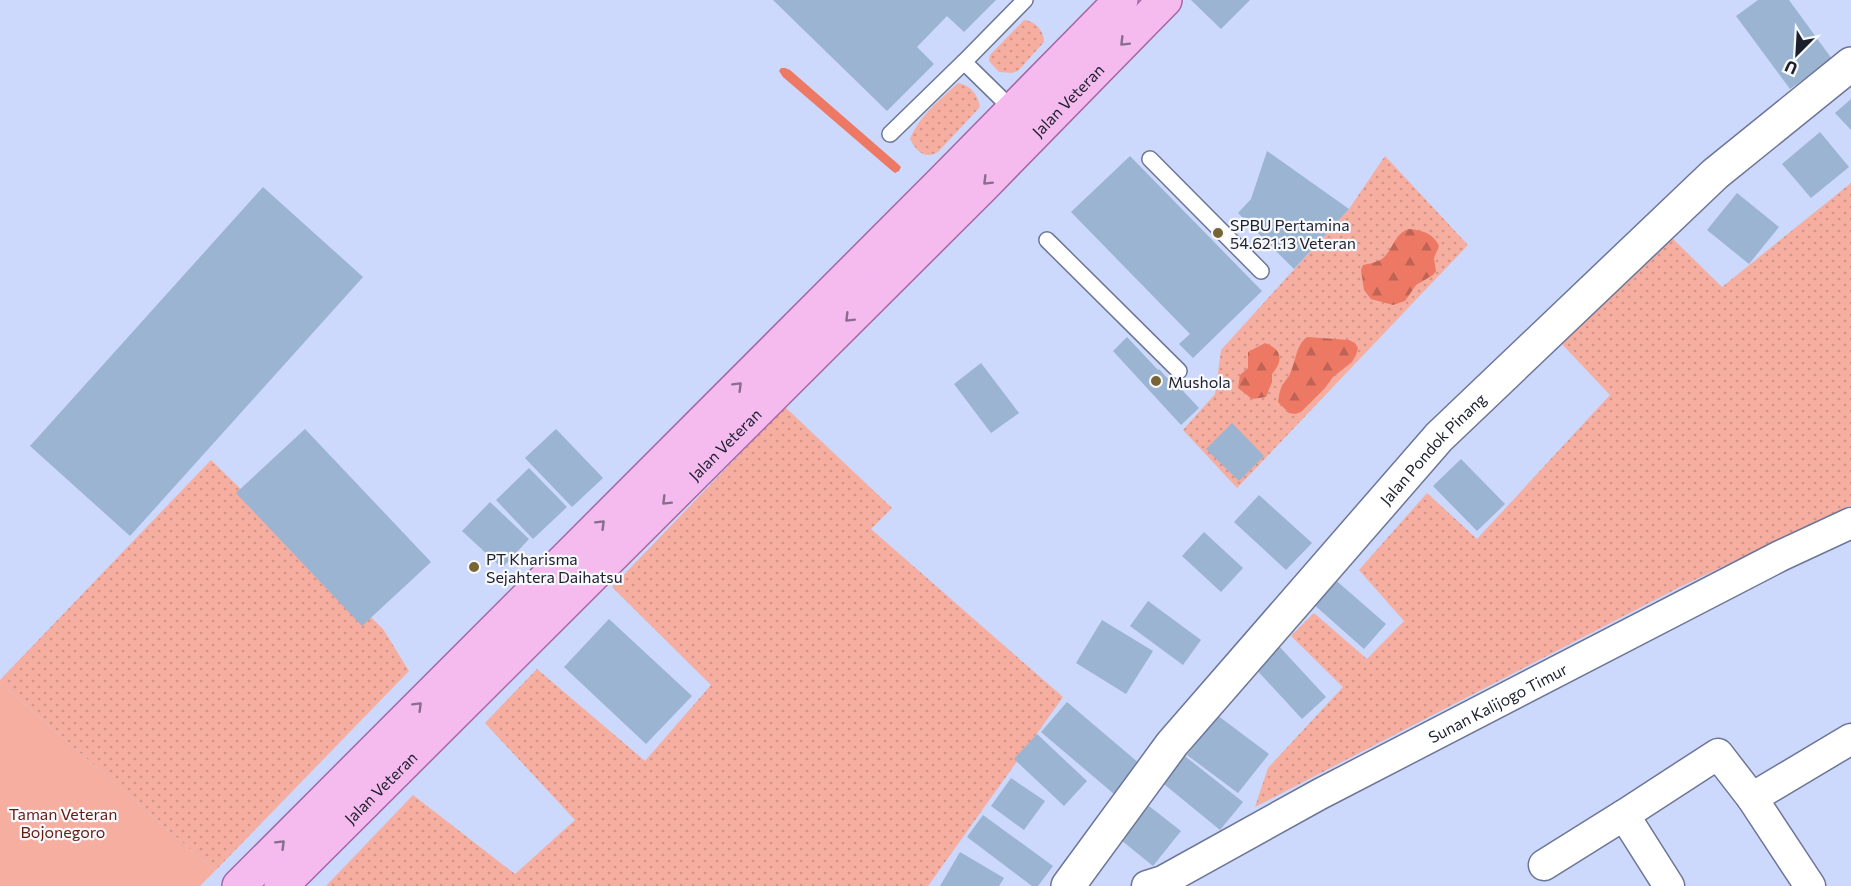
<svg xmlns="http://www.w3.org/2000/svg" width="1851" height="886" font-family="Commissioner,sans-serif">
	<defs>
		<pattern id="grass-dots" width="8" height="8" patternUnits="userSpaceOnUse" patternTransform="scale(1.5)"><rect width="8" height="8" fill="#f5aea0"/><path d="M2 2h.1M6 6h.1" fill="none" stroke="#d1958a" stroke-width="1.8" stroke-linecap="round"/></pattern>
		<pattern id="forest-firs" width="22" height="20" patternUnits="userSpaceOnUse" patternTransform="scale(1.5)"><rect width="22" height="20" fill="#ed7965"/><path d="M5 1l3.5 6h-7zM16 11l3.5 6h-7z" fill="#bf6354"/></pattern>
	</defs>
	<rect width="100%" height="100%" fill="#ccd8fc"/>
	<g fill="url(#grass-dots)">
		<path d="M1024,20c11,1 20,11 20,22l-26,29 -6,2 -13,-1 -10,-11 1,-6z"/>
		<path d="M958,83c14,3 19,11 22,24l-42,45c-13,8 -22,-1 -28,-13 9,-23 31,-40 48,-56z"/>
		<polygon points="1385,156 1468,245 1237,488 1183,430 1215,394 1221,350 1349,209"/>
		<polygon points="1851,183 1851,505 1678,588 1255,807 1268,768 1343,687 1291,636 1314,613 1367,659 1404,621 1359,570 1427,493 1477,539 1610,395 1560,342 1672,238 1722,287"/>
		<polygon points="785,407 892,508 871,529 1063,697 928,886 326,886 413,795 515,874 575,820 485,723 537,669 645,761 711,685 612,587"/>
		<polygon points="211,460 383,629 409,671 215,871 0,683 0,680"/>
	</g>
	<g fill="url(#forest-firs)">
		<polygon points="781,68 785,68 790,70 898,164 901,167 899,171 895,173 891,170 783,77 779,71"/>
		<path d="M1409,229c13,1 24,4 30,17l-5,12 2,13 -3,4 -17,10 -11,16 -12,4 -22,-6 -7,-9 -3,-20 2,-5c4,-1 11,-2 15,-4 15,-6 14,-27 31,-32z"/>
		<path d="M1307,337l42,3 6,3 3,5 -2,7 -4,7 -19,15 -8,11 -24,24 -6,2 -6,-1 -11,-11c1,-5 1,-9 3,-14 2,-5 5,-8 8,-12 7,-13 6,-30 18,-39z"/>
		<path d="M1265,343c18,7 18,18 7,31v8l-6,15 -14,2 -14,-11 2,-13 8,-7v-16z"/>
	</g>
	<polygon fill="#f5aea0" points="0,683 215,871 200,886 0,886"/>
	<g fill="#9ab4d2">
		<polygon points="773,0 996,0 964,32 947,16 917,47 934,64 887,111"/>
		<polygon points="1191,0 1250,0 1221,29"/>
		<polygon points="1758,0 1789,0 1832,59 1790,89 1736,16"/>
		<polygon points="1851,99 1851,130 1835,113"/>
		<polygon points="1820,132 1849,167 1811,198 1782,164"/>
		<polygon points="1267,151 1349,209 1294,269 1238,213 1251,199"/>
		<polygon points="1130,156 1262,291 1193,358 1179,344 1190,334 1071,212"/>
		<polygon points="263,187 363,277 130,536 30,446"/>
		<polygon points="1737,193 1779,227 1749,264 1707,230"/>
		<polygon points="1127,337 1158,370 1159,369 1168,379 1170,377 1199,408 1181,425 1113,351"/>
		<polygon points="981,363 1019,413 991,433 954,384"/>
		<polygon points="1232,423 1264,456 1239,481 1206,449"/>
		<polygon points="305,429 431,562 362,626 236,493"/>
		<polygon points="556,429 603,478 572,507 525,458"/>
		<polygon points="1461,459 1505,504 1477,531 1433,486"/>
		<polygon points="529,468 567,507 533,539 496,500"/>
		<polygon points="1259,495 1312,543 1286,570 1234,522"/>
		<polygon points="490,502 529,539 502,568 462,531"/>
		<polygon points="1204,532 1243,568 1221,592 1182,556"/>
		<polygon points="1332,577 1386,624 1364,649 1311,602"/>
		<polygon points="1148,601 1201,640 1183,665 1130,626"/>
		<polygon points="609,619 692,696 646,744 564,667"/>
		<polygon points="1102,620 1153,651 1126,694 1076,663"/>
		<polygon points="1277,644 1326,697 1302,719 1254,667"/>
		<polygon points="1067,702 1140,764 1114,794 1041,732"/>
		<polygon points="1217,715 1269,754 1238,793 1187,755"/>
		<polygon points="1037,734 1087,781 1064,806 1014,759"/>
		<polygon points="1181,753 1243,802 1220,830 1159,780"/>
		<polygon points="1011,778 1045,801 1024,830 991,806"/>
		<polygon points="1149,806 1181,831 1153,866 1121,840"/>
		<polygon points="983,815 1053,866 1038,886 1032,886 967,837"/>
		<polygon points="960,852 1004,878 999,886 940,886"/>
	</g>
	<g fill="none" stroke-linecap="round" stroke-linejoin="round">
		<defs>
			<g id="service">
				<polyline points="964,62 1025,0"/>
				<polyline points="890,134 964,62 1013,110"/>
				<polyline points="1150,159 1261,271"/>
				<polyline points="1047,240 1179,371"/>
			</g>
			<g id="minor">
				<polyline points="1624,815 1718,754 1752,798"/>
				<polyline points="1544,865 1624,815 1669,886"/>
				<path id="s1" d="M1147,886l16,-5 157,-87 460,-238 71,-33"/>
				<polyline points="1810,886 1752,798 1851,739"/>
			</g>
			<g id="tertiary">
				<path id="s2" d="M1068,886l104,-142 267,-307 276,-263 136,-110"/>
			</g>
			<g id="primary">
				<polyline points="239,886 944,180 1121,0"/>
				<path id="s3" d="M281,886l702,-700 182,-186"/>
			</g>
		</defs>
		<use href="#service" stroke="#6c7697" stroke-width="18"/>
		<use href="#minor" stroke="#6c7697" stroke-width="33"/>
		<use href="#tertiary" stroke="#6c7697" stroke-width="36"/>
		<use href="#primary" stroke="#a567a4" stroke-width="36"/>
		<use href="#service" stroke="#fff" stroke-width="15"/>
		<use href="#minor" stroke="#fff" stroke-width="30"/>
		<use href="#tertiary" stroke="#fff" stroke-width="33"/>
		<use href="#primary" stroke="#f5bbef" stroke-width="33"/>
	</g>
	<defs><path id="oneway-chevron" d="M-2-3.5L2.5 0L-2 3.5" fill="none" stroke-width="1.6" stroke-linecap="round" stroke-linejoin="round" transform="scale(1.5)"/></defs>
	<g stroke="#886e8e">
		<use href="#oneway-chevron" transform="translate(1124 42) rotate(135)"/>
		<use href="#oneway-chevron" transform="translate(987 181) rotate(135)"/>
		<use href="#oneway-chevron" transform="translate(849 318) rotate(135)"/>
		<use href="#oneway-chevron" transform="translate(738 386) rotate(-45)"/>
		<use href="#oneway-chevron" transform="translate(666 501) rotate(135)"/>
		<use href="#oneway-chevron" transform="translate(601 524) rotate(-45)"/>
		<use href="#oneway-chevron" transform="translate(418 706) rotate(-45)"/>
		<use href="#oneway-chevron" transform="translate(281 844) rotate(-45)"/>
	</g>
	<g fill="#776634" stroke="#f8f9fd" stroke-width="2">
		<circle cx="1218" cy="233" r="6"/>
		<circle cx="1156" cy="381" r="6"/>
		<circle cx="474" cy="567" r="6"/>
	</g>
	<g text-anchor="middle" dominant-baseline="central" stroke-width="4.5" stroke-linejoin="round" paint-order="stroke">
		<g font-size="16" fill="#1c202d" stroke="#f8f9fd">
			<text stroke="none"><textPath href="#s3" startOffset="1112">Jalan Veteran</textPath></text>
			<text stroke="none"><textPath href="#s3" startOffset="626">Jalan Veteran</textPath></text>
			<text stroke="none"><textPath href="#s2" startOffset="570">Jalan Pondok Pinang</textPath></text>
			<text stroke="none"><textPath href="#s1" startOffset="396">Sunan Kalijogo Timur</textPath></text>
			<text stroke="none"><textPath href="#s3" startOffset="140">Jalan Veteran</textPath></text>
		</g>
		<g font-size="16" fill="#1c202d" stroke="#f8f9fd" text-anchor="start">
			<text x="1230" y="224">SPBU Pertamina<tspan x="1230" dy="18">54.621.13 Veteran</tspan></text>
			<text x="1168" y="381">Mushola</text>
			<text x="486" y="558">PT Kharisma<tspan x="486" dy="18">Sejahtera Daihatsu</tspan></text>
		</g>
		<g font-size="16" fill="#641c11" stroke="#f8f9fd">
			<text x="63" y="813">Taman Veteran<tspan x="63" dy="18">Bojonegoro</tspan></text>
		</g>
	</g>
	<g transform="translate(1797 54) rotate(204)" stroke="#f8f9fd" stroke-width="4.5" paint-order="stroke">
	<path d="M0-4.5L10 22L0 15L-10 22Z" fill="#1c202d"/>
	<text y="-9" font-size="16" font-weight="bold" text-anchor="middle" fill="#1c202d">U</text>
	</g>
</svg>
